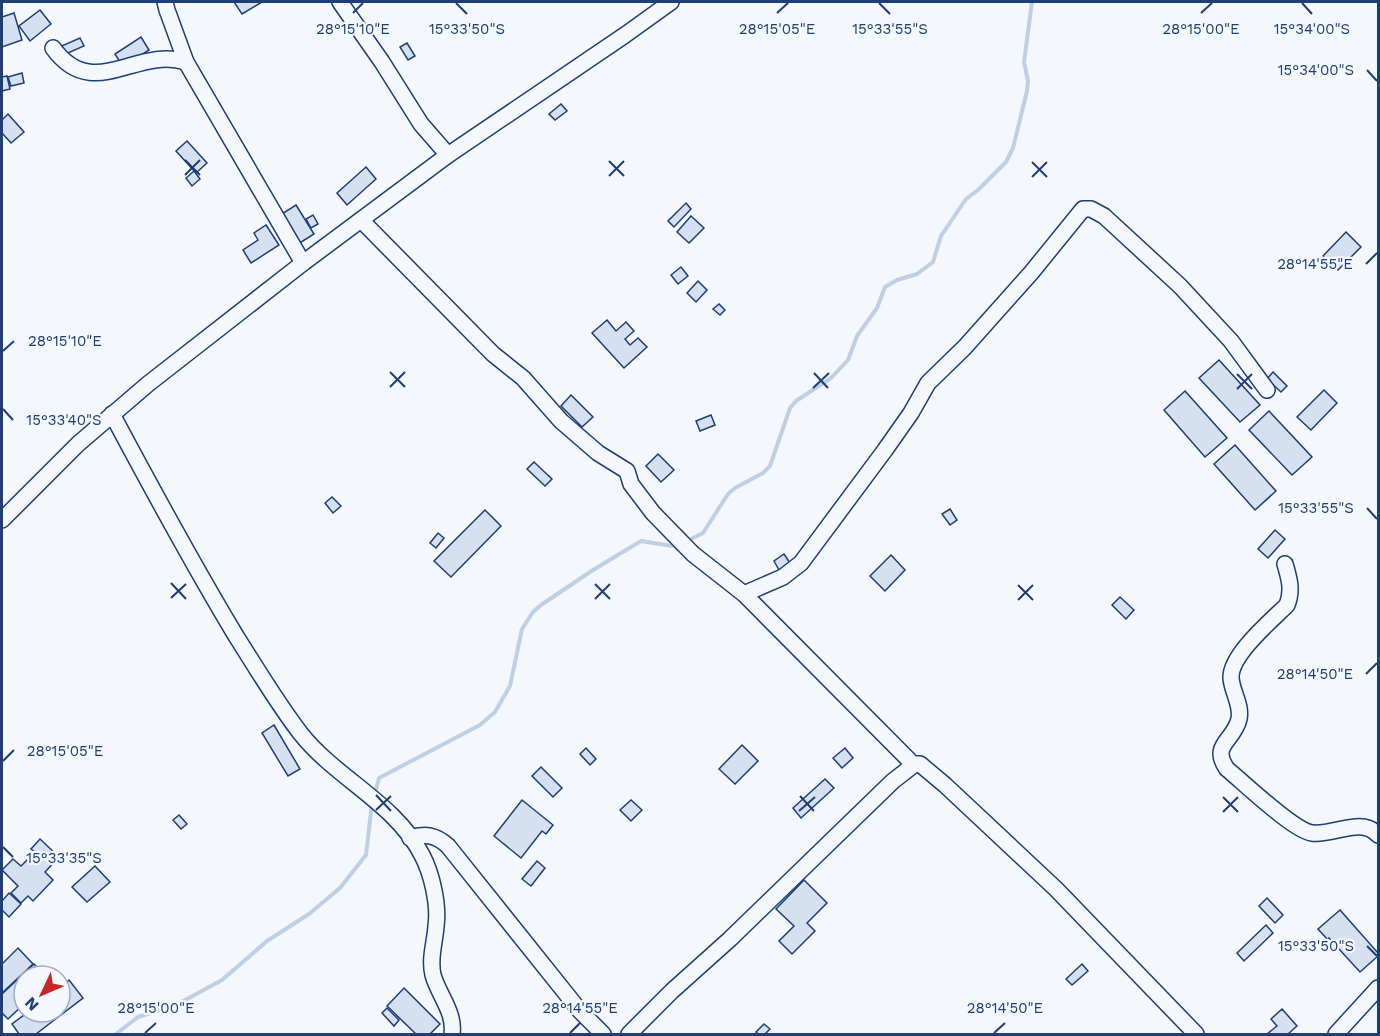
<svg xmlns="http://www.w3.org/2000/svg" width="1380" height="1036" font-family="'Work Sans',sans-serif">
	<rect width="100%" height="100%" fill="#f4f7fb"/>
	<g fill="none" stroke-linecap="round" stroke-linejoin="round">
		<g stroke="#bed0e5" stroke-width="4">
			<polyline points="687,541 703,533 728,494 735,488 763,473 770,466 790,408 796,401 831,378 848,360 857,336 877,308 885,287 897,280 917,274 933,262 941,236 966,199 978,190 1006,162 1013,148 1027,91 1028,81 1024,62 1032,2"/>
			<polyline points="375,794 379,778 480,725 495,712 510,686 522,629 533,612 541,605 593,570 641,541 672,546 675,545"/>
			<polyline points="116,1034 138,1017 176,1005 222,980 267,941 309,914 340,888 366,855 372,803"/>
		</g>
	</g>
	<g fill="#d5e0f0" stroke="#1d3f73" stroke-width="1.5">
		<polygon points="234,2 262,2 242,14"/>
		<polygon points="40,10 51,24 30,41 19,26"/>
		<polygon points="14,13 22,40 2,47 2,17"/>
		<polygon points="141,37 149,50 123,67 115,54"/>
		<polygon points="80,38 84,46 61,56 57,48"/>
		<polygon points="407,43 415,56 408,60 400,47"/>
		<polygon points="22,73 24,83 11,86 8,77"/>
		<polygon points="7,76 10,89 2,91 2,77"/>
		<polygon points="561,104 567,111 555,120 549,114"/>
		<polygon points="8,114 24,132 11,143 2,133 2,120"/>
		<polygon points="187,141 207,163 196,173 176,151"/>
		<polygon points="366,167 376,179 347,205 337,193"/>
		<polygon points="194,171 200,179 192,186 186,178"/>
		<polygon points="686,203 691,209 674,227 668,221"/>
		<polygon points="296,205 314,234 295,246 277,217"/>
		<polygon points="313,215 318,224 311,228 306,219"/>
		<polygon points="691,216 704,228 689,243 677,232"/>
		<polygon points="266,225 279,245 251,263 243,250 258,240 254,233"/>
		<polygon points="1346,232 1361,247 1338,270 1323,256"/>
		<polygon points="681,267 688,276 678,284 671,275"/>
		<polygon points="698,281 707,290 696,302 687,293"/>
		<polygon points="719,304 725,310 720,315 713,309"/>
		<polygon points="607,320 616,331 626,322 634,331 625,339 630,345 638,338 647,347 624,368 592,333"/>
		<polygon points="1219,360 1260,405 1240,422 1199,378"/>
		<polygon points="1273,372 1287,386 1281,392 1267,379"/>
		<polygon points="1324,390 1337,403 1311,430 1297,417"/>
		<polygon points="1185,391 1227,438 1205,457 1164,410"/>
		<polygon points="571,395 593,417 582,427 561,406"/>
		<polygon points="1269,411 1312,457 1292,475 1249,430"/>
		<polygon points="711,415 715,425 700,431 696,421"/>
		<polygon points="1235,445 1276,491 1255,510 1214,464"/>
		<polygon points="658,454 674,470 661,482 646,466"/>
		<polygon points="534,462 552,479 545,486 527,469"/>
		<polygon points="332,497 341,506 333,513 325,503"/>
		<polygon points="950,509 957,520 950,525 942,514"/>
		<polygon points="485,510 501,526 451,577 434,561"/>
		<polygon points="1275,530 1285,539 1268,558 1258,549"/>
		<polygon points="438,533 444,538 436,548 430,543"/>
		<polygon points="784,554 790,563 779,570 774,561"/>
		<polygon points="891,555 905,570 885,591 870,576"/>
		<polygon points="1120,597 1134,610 1126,619 1112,605"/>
		<polygon points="274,725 300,769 288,776 262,733"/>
		<polygon points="742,745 758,761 735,784 719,769"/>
		<polygon points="586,748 596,759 590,765 580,754"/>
		<polygon points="845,748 853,758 842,768 833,758"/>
		<polygon points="541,767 562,788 553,797 532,776"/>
		<polygon points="825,779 834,788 801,818 793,808"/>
		<polygon points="522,800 553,825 546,834 542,831 521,858 494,836"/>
		<polygon points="631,800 642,810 631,821 620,810"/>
		<polygon points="179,815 187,824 181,829 173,820"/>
		<polygon points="40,839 59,857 45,872 53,880 33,901 28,896 21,903 11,893 18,886 2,870 13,859 21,866 35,852 31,849"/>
		<polygon points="537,861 545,868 531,886 522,879"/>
		<polygon points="95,866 110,882 87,902 72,887"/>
		<polygon points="804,880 827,903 807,923 815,931 792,954 779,941 794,926 776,909"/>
		<polygon points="9,893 21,904 9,917 2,910 2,901"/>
		<polygon points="1267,898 1283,915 1275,923 1259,906"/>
		<polygon points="1340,910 1378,953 1378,956 1360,972 1329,938 1328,940 1318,929"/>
		<polygon points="1266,925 1273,933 1244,961 1237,953"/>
		<polygon points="18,948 33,964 2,993 2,964"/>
		<polygon points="34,964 45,976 24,976 24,1004 8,1019 2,1013 2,994"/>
		<polygon points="1082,964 1088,971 1072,985 1066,979"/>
		<polygon points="69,980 83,998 36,1034 19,1034 12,1024 28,1012 60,1012 60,988"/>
		<polygon points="404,988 440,1024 430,1034 416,1034 387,1006"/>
		<polygon points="387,1008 399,1020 394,1026 382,1013"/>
		<polygon points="1282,1009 1297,1026 1288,1034 1267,1034 1277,1026 1271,1019"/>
		<polygon points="764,1024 770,1029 765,1034 758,1034 756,1032"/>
	</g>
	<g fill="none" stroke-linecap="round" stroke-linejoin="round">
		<defs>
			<g id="minor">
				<polyline points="165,2 167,10 186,62 303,263"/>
				<polyline points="340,2 382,62 421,124 448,155"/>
				<path d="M53,48c40,55 83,-2 133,14"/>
				<polyline points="361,220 493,354 523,378 561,421 598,453 627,471 631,484 653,513 693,554 744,594 909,760 910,766"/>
				<path d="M112,414c40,75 80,149 124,222 21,33 41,67 65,98 36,45 94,69 121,121 10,19 17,50 14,71 -1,17 -7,32 -3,49 6,21 22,37 19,59"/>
				<polyline points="2,520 78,444 148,384 303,263 448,155 625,35 671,2"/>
				<path d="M1285,564c4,14 8,26 2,41 -15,15 -57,50 -56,73 1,14 11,27 8,41 -5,22 -29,26 -12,50 16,13 67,62 85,64 21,3 50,-17 66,2"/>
				<polyline points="744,594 783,577 801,563 885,450 911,413 928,383 965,347 1031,273 1083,209 1091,209 1104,216 1180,286 1231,341 1267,390"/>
				<path d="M410,838c15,-5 26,-3 38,8l132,165 23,23"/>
				<polyline points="629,1034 672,991 730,939 893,781 915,764 920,764 945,785 1056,889 1196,1034"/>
				<polyline points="1336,1034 1378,988"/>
			</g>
		</defs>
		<use href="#minor" stroke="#1d3f73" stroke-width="18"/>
		<use href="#minor" stroke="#f4f7fb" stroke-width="15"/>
	</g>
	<path fill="none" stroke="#1d3f73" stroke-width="2" d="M456,3l11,11M879,3l11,11M1302,3l10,11M353,13l10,-10M777,13l11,-10M1201,13l11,-10M1367,70l10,11M185,160l15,15M609,161l15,15M1032,162l15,15M185,175l15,-15M609,176l15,-15M1032,177l15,-15M1366,264l11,-11M3,351l11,-10M390,372l15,15M814,373l14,15M1237,374l15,15M390,387l15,-15M813,388l16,-15M1237,389l15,-15M3,409l10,11M1367,508l10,11M171,583l15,16M595,584l15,15M1018,585l15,15M171,598l15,-14M595,599l15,-15M1018,600l15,-15M1366,674l11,-11M3,761l11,-11M376,795l15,16M800,796l14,15M1223,797l15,15M376,810l15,-14M799,811l16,-14M1223,812l15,-15M3,847l10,10M1367,946l10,10M145,1033l11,-10M570,1033l10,-10M994,1033l11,-10"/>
	<g font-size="15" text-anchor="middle" fill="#1d3f73" stroke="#f4f7fb" stroke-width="4.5" stroke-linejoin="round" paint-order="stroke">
		<text x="353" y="34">28°15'10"E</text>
		<text x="777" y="34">28°15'05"E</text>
		<text x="1201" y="34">28°15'00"E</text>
		<text x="467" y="34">15°33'50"S</text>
		<text x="890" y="34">15°33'55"S</text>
		<text x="1312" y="34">15°34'00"S</text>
		<text x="1316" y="75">15°34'00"S</text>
		<text x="1315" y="269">28°14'55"E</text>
		<text x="65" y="346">28°15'10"E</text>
		<text x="64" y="425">15°33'40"S</text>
		<text x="1316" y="513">15°33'55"S</text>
		<text x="1315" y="679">28°14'50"E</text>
		<text x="65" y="756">28°15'05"E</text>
		<text x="64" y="863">15°33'35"S</text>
		<text x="1316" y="951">15°33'50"S</text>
		<text x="156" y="1013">28°15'00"E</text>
		<text x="580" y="1013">28°14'55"E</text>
		<text x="1005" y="1013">28°14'50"E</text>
	</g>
	<rect width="1380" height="1036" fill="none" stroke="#1d3f73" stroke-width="6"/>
	<g transform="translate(42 994) rotate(226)"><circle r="28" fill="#f4f7fb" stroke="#9eadc5" stroke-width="1.5"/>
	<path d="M0-4.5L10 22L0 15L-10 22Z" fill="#c62828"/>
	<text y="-9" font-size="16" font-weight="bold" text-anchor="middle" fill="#1d3f73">N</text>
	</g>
</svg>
